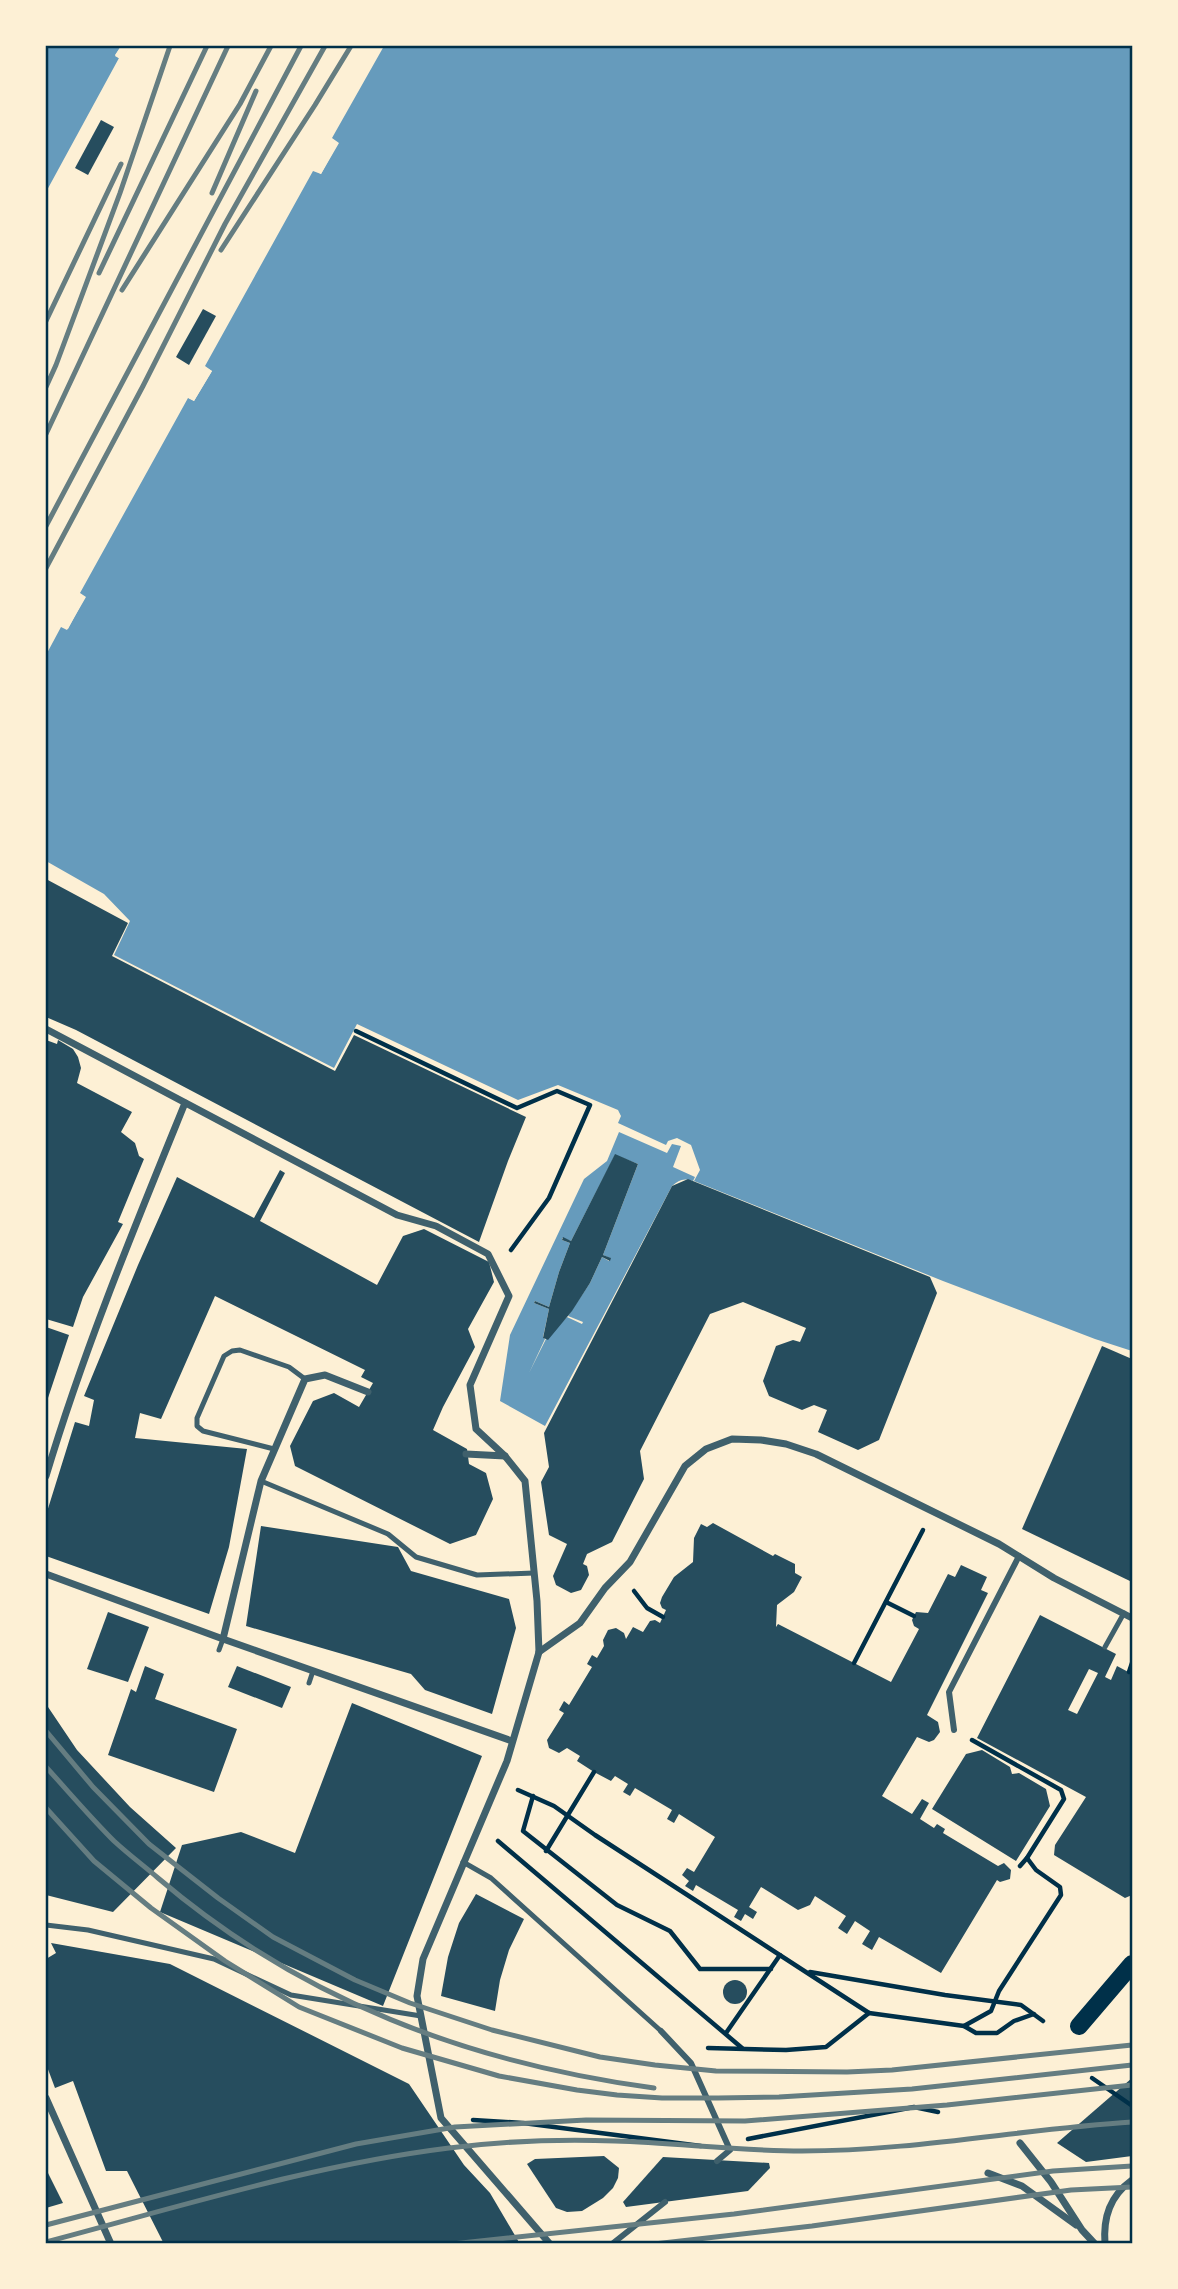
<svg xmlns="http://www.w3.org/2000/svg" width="1178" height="2289" font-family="Lora,serif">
	<rect width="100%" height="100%" fill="#fdf0d5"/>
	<g fill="#669bbc" fill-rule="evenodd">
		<polygon points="46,46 121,46 115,56 321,174 338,143 169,46 1132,46 1132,1351 1095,1339 943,1281 694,1181 700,1170 691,1145 677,1138 668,1141 666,1145 618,1123 621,1116 618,1110 558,1085 518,1100 357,1024 334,1068 114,955 130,921 104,894 46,861 46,617 68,629 85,597 79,593 46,319 194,401 212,371 46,277"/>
		<path d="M619,1132l48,21 5,-9 9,2 -8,21 22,10 -2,4c-10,-3 -14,-1 -21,5l-127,240 -45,-25 10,-66 74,-156 23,-18zM615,1155l23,9 -35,91 7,3 -1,3 -7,-4 -12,26 -22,33 15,6 -1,2 -15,-7 -21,22 -17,34 16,-34 -2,-2 6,-28 -15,-6 1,-2 14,6 10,-35 11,-29 -8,-3v-2l9,3z"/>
	</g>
	<polygon fill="#fdf0d5" points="121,46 124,46 120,54 320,170 334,144 168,49 166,46 384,46 332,138 339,143 321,174 313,171 205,366 212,371 194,401 188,398 80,593 86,597 67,630 61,627 46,655 46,614 66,625 81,598 46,579 46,315 193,396 207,372 46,281 46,192 119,58 115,55"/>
	<g fill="#264d5e" fill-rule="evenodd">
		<polygon points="101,120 114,127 88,175 75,168"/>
		<polygon points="203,309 216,316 189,365 176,357"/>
		<polygon points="46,879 128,923 112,956 335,1071 354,1035 526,1117 508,1161 479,1242 76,1030 46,1017"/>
		<polygon points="46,1040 57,1044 58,1040 73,1049 78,1057 81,1068 77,1083 132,1112 121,1132 135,1143 139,1156 144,1159 118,1222 123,1224 83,1297 73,1327 46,1319"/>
		<polygon points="615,1154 638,1164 603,1255 611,1258 610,1261 602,1257 590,1283 572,1311 548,1340 546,1339 543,1338 549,1309 534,1303 535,1301 549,1307 559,1272 570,1243 562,1240 563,1237 571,1241"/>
		<polygon points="280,1170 285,1173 260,1221 377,1285 403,1236 424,1229 489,1262 494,1282 468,1329 475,1347 443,1407 433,1430 467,1449 469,1464 486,1473 493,1499 476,1535 450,1544 295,1466 290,1446 313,1401 334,1393 359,1407 373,1383 361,1377 365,1370 215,1296 161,1419 140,1413 135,1438 247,1449 229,1547 209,1614 46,1556 46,1515 75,1422 89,1426 94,1400 84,1396 138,1265 177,1177 254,1218"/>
		<polygon points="688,1179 930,1277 937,1293 879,1440 858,1450 818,1432 827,1410 814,1405 802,1410 769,1396 763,1381 776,1346 793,1340 800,1342 806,1328 743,1302 710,1314 640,1451 644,1479 612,1542 587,1554 583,1564 587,1566 589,1575 581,1590 571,1593 556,1585 553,1576 567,1544 549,1535 541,1482 549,1467 544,1433 672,1186"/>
		<polygon points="46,1327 69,1335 46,1404"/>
		<polygon points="1102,1346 1132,1359 1132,1582 1022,1529"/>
		<polygon points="713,1523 773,1556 775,1554 795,1564 795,1573 802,1577 794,1592 777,1605 776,1627 778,1624 891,1682 919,1629 914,1626 912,1620 916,1612 928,1613 948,1574 955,1577 961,1565 987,1577 981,1590 988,1593 927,1715 938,1722 940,1732 934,1740 929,1742 917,1737 882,1796 912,1814 922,1799 929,1803 920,1819 934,1828 937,1824 945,1829 943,1833 998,1866 1004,1863 1011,1870 1010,1879 1000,1882 997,1880 941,1973 879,1937 872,1950 862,1944 870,1931 855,1921 847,1934 838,1928 846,1916 815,1896 810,1905 798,1910 761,1887 749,1907 757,1912 753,1919 745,1914 741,1921 734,1917 738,1910 696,1885 693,1891 685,1886 689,1881 682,1875 687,1868 694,1872 715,1837 679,1814 674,1823 667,1819 672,1810 635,1788 630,1796 623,1792 628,1784 615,1776 611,1781 594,1772 577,1761 580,1756 567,1748 559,1753 549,1748 547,1740 564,1713 559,1710 564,1701 569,1705 592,1667 587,1664 592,1655 597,1658 604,1646 603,1640 608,1630 616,1628 624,1633 626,1639 633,1627 643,1632 650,1621 655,1620 660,1623 666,1610 662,1608 660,1603 662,1597 674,1577 693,1562 694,1538 701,1524 707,1527"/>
		<polygon points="261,1526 398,1547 411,1571 509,1599 516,1628 492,1714 425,1690 411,1674 246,1626"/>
		<polygon points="108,1612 149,1627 128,1682 87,1669"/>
		<path d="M1040,1615l76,39 -11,23 6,3 6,-14 15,8v221l-7,3 -71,-43 1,-10 31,-48 -109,-59zM1089,1669l9,4 -21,41 -9,-4z"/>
		<polygon points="145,1666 164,1674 155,1699 237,1729 214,1792 108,1755 131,1689 136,1692"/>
		<polygon points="237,1666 291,1687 282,1708 228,1687"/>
		<polygon points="352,1703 482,1756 383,2006 160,1912 182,1845 241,1832 295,1853"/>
		<polygon points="46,1704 77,1750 130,1807 176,1848 113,1912 46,1895"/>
		<polygon points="982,1750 1010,1767 1012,1774 1019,1773 1046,1789 1050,1806 1016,1861 932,1809 966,1754"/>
		<polygon points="476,1894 524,1919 509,1950 500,1980 495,2011 441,1996 448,1957 459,1923"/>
		<polygon points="51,1943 170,1964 409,2084 464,2165 490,2193 520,2244 164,2244 127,2171 106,2171 73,2081 55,2088 46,2064 46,1959 56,1953"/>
		<circle cx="735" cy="1992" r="12"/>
		<polygon points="1132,2078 1132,2156 1086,2162 1057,2143"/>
		<polygon points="604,2156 619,2168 618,2178 613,2188 603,2198 582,2211 567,2212 556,2208 527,2164 535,2159"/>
		<polygon points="663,2157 769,2163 770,2168 748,2191 626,2207 623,2202"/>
		<polygon points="46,2169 63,2203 46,2208"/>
	</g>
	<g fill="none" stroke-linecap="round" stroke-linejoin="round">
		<g stroke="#003049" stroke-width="4.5">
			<polyline points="356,1031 517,1108 557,1091 590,1105 549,1198 511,1250"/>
			<polyline points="634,1591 647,1608 663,1617"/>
			<polyline points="886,1602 914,1616"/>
			<polyline points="854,1663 923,1530"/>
			<polyline points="1129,1672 1132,1663"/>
			<polyline points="972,1740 1061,1790 1064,1799 1027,1858 1020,1866"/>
			<polyline points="518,1790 554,1806 595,1835 869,2013"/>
			<polyline points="533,1796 523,1831 617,1905 670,1931 700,1969 771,1969"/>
			<polyline points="498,1841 742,2048"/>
			<polyline points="546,1851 594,1772"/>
			<polyline points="810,1972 945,1995 1021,2005 1043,2021"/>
			<polyline points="964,2026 991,2011 999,1991 1061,1895 1060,1887 1036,1870 1027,1858"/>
			<polyline points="726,2033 780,1955"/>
			<polyline points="708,2048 786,2050 826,2047 869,2013 964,2026 976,2033 997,2033 1014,2021 1034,2014"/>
			<polyline points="1092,2078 1131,2105"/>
			<polyline points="473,2120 523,2123 701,2146"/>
			<polyline points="748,2139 914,2107 938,2112"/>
		</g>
		<g stroke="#3f606c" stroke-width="5">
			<polyline points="274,1449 203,1431 197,1426 197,1418 224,1356 232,1351 240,1350 289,1367 305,1379"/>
			<polyline points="261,1481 388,1534 416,1557 477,1575 534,1573"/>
			<polyline points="1105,1647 1124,1613"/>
			<polyline points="219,1650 223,1639"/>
			<polyline points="309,1683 313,1671"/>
			<polyline points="463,1862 491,1878 661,2031"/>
			<polyline points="46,1925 88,1930 214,1959 291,1995 421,2016"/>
		</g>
		<g stroke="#3f606c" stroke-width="6">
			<polyline points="954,1730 949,1692 1019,1556"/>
			<polyline points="661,2031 691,2063 730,2150 717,2161"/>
			<polyline points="612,2244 665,2202"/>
		</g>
		<g stroke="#3f606c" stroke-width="7">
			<polyline points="46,1029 397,1215 436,1226 488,1254 509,1296 470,1385 476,1429 505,1456 525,1481 537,1601 539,1652 507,1761 423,1959 417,1996 441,2118 550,2244"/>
			<polyline points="466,1454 505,1456"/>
			<path d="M46,1476c38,-127 89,-250 139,-373"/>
			<polyline points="46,1574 223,1639 512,1741"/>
			<polyline points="223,1639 261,1481 305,1379 325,1375 368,1392"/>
			<polyline points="539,1652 580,1623 605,1588 630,1562 685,1466 706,1449 732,1439 761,1440 786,1444 816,1454 999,1544 1054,1578 1132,1618"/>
			<polyline points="46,2098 111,2244"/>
			<polyline points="1020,2143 1051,2182 1082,2230 1095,2244"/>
			<polyline points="988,2173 1022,2186 1076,2225"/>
			<path d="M1105,2244c-2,-27 5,-48 27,-64"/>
		</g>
		<polyline stroke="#003049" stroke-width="18" points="1079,2026 1132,1964"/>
		<g stroke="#657d81" stroke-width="5">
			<polyline points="212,193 256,91"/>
			<polyline points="221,250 315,105 351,46"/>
			<polyline points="99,273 207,46"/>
			<polyline points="122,290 240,104 271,46"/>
			<polyline points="46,321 121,164"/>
			<polyline points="46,387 56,365 120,193 170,46"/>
			<polyline points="46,434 228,46"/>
			<polyline points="46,526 301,46"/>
			<polyline points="46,568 143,386 225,224 325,46"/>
			<polyline points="46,1731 93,1787 149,1844 218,1898 273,1937 355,1980 410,2003 492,2030 600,2057 655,2065 716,2071 847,2072 892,2070 1132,2045"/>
			<path d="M46,1767c22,24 44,50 68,74 14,13 30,25 44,37 143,122 311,185 496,210"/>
			<polyline points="46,1808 94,1861 151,1908 225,1961 299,2007 402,2048 499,2076 577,2090 617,2095 662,2098 718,2098 779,2097 912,2089 1132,2065"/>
			<polyline points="46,2225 356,2144 455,2127 586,2120 745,2121 947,2105 1132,2085"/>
			<path d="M46,2242c133,-35 266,-77 403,-94 55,-7 110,-9 166,-7 62,2 125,10 187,10 111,0 220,-22 330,-29"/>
			<polyline points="452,2244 734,2214 1053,2171 1132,2166"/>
			<polyline points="654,2244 812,2226 1071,2190 1132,2187"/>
		</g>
	</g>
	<rect width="1178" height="2289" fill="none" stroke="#fdf0d5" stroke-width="94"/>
	<rect x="47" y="47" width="1084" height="2195" fill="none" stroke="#003049" stroke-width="2.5"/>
</svg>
